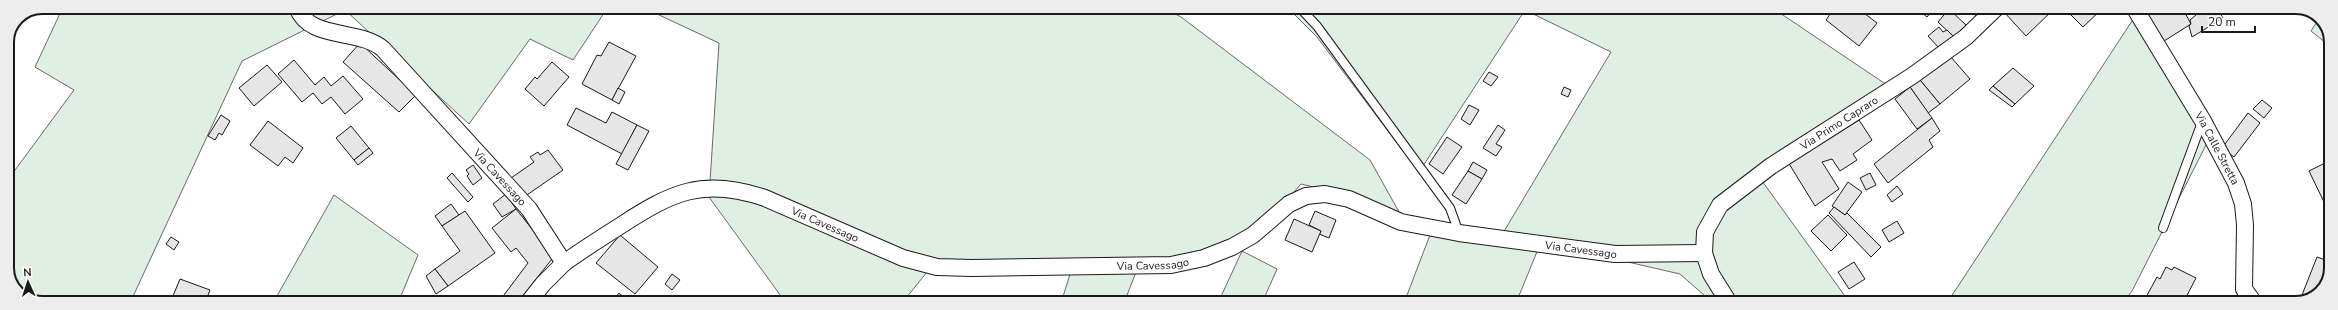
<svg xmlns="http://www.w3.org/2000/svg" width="2338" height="310" font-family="'Nunito Sans',sans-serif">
	<rect width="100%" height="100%" fill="#fff"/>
	<g fill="#e0efe3" stroke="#6a6a6a">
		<polygon points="63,7 608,7 573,60 530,39 469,124 345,10 242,61 130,303 38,303 17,293 7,272 7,181 74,90 35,67"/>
		<polygon points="642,7 1162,7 1181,17 1370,160 1403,219 1503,233 1611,52 1525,10 1419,172 1317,37 1287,7 1771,7 1887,85 1757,174 1850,303 1713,303 1680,274 1541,242 1516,303 1404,303 1430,235 1347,195 1301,184 1242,251 1277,269 1262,303 1218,303 1242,251 1207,263 1136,272 1124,303 1061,303 1070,274 927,272 902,303 786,303 709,197 719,43"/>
		<polygon points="2320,17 2331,38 2331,47 2311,31"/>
		<polygon points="2134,18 2208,141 2132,291 2123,303 1947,303"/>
		<polygon points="334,195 418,255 398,303 273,303"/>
	</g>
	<g fill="#e6e6e6" stroke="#1a1a1a">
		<polygon points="1835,7 1856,7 1877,23 1859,46 1826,20"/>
		<polygon points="1915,7 1935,7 1927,17"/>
		<polygon points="1967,7 1983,7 1976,16"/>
		<polygon points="2009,7 2056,7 2026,36 2004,12"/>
		<polygon points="2063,7 2104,7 2083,27"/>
		<polygon points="2143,7 2168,7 2171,12 2182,7 2191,24 2164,41"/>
		<polygon points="2200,7 2216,7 2223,18 2192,37 2189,26 2191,24 2190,20 2202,10"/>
		<polygon points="2266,7 2282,7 2275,15"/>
		<polygon points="1949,9 1966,25 1954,37 1938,22"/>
		<polygon points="1939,27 1943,32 1947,30 1954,37 1938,47 1928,36"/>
		<polygon points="609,42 636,56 612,100 582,84 597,55 601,56"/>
		<polygon points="360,43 416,95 399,112 343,62"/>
		<polygon points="1950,56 1970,79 1940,104 1920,80"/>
		<polygon points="294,60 315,85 324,77 331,86 343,76 363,99 345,114 331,97 322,104 313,93 302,102 278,74"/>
		<polygon points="552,62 569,77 544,106 525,89 535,77 537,79"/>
		<polygon points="267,65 282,82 254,106 239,88"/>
		<polygon points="2013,68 2034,86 2015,104 1993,86"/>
		<polygon points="1489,72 1498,77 1491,86 1483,81"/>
		<polygon points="1920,80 1940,104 1928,113 1910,87"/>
		<polygon points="1993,86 2015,104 2012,107 1989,90"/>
		<polygon points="1564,87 1571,90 1568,97 1561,94"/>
		<polygon points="1910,87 1932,118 1917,129 1895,99"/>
		<polygon points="618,88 625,92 619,104 612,100"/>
		<polygon points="2262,100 2272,108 2264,118 2253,109"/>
		<polygon points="1469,105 1479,110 1470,125 1461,119"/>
		<polygon points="576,108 606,123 612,112 637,125 622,154 567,125"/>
		<polygon points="2248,113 2260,123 2234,157 2222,148"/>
		<polygon points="221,115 230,121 222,135 219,133 215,140 208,136"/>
		<polygon points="1932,118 1940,131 1929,140 1933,147 1888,183 1874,164"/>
		<polygon points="1859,120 1872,140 1853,154 1857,160 1840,171 1832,159 1822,162 1839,189 1815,206 1788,162 1821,144"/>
		<polygon points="268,121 303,148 293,163 285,157 278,166 250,145"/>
		<polygon points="637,125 649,131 628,170 616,164"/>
		<polygon points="1498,125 1505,130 1496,144 1502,147 1496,156 1483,148"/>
		<polygon points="351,126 369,148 354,160 336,138"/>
		<polygon points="1447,137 1462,147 1443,174 1429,164"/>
		<polygon points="369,148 373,153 358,165 354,160"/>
		<polygon points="548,150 563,170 524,197 511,178 534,162 530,157 538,152 540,155"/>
		<polygon points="2331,160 2331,198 2324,202 2309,171"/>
		<polygon points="1473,162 1487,170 1482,179 1468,171"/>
		<polygon points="473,165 482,178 473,185 467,176 469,174 466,170"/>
		<polygon points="1468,171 1482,179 1466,204 1452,195"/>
		<polygon points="452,173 473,197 468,202 447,178"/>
		<polygon points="1870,173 1876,185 1866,190 1860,178"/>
		<polygon points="1848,182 1862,192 1845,215 1832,206"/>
		<polygon points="1897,186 1903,194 1892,202 1887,195"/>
		<polygon points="506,194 516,209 502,217 493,204"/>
		<polygon points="451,204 459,215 442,226 435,216"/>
		<polygon points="1834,207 1845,215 1847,213 1881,247 1871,257 1829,213"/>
		<polygon points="516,209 544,244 552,259 517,303 498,303 528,263 516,248 511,252 492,228"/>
		<polygon points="465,211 495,253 448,286 435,269 460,251 442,226"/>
		<polygon points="1315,211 1336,220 1329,238 1319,234 1321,231 1309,225"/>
		<polygon points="1828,215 1847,235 1831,251 1811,231"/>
		<polygon points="1294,219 1321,231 1312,252 1285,240"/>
		<polygon points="1897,221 1904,233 1889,242 1882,230"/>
		<polygon points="620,235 658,267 635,294 596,263"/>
		<polygon points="171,237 179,242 174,250 166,244"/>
		<polygon points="2317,257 2331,262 2331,272 2319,294 2310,298 2302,295"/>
		<polygon points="1854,262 1865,279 1849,289 1838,272"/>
		<polygon points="2166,267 2172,270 2174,267 2196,278 2183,303 2152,303 2145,299 2157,277 2160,279"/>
		<polygon points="435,269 448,286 436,294 426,276"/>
		<polygon points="672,274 680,280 672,290 665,284"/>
		<polygon points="180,279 210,290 205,303 170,303"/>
		<polygon points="619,293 630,303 611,303"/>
	</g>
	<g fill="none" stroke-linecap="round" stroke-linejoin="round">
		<defs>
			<g id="service">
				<polyline points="1299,7 1317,26 1450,208 1459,233"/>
				<polyline points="2163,228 2202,122"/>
			</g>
			<g id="minor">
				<path id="s1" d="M297,7c12,34 62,21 86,42l146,160 35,54c18,-13 37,-25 56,-37 52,-34 83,-49 145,-28l138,60 34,9 35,1 199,-3 33,-7 28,-11 21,-12 36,-31 17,-8 19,-2 24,5 52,23 58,11 156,21 89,-1"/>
				<path id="s2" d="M2134,7l69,114 33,62 7,21 2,21 -1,64 10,14"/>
				<polyline points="528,303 543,284 564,263"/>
				<path id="s3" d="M1729,303l-18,-29 -7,-21 1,-21 15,-27 51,-39 141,-90 54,-39 31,-30"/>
			</g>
		</defs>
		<use href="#service" stroke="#1a1a1a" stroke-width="10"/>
		<use href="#minor" stroke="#1a1a1a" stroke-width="18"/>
		<use href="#service" stroke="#fff" stroke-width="8"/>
		<use href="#minor" stroke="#fff" stroke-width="16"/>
	</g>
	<g text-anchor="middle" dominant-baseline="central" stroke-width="3" stroke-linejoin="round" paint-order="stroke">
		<g font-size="11" fill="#1a1a1a" stroke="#fff">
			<text stroke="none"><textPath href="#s3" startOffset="253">Via Primo Capraro</textPath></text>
			<text stroke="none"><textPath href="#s2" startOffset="164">Via Calle Stretta</textPath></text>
			<text stroke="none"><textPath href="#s1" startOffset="273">Via Cavessago</textPath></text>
			<text stroke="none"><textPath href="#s1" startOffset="668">Via Cavessago</textPath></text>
			<text stroke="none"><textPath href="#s1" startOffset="1459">Via Cavessago</textPath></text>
			<text stroke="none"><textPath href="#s1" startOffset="1004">Via Cavessago</textPath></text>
		</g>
	</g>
	<path d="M0 0H2338V310H0ZM42 14H2296A28 28 0 0 1 2324 42V268A28 28 0 0 1 2296 296H42A28 28 0 0 1 14 268V42A28 28 0 0 1 42 14Z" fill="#ededed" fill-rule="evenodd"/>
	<path fill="none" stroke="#1a1a1a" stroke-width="2" d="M42 14H2296A28 28 0 0 1 2324 42V268A28 28 0 0 1 2296 296H42A28 28 0 0 1 14 268V42A28 28 0 0 1 42 14Z"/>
	<g transform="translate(28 282) rotate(357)" stroke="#ffffff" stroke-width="3" paint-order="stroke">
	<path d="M0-3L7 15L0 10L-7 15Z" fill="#1a1a1a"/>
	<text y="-6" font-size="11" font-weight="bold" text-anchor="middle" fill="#1a1a1a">N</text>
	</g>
	<path d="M2202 26v6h53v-6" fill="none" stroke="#1a1a1a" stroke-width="2"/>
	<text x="2208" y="26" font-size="12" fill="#1a1a1a" stroke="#ffffff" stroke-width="3" paint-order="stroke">20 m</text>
</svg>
